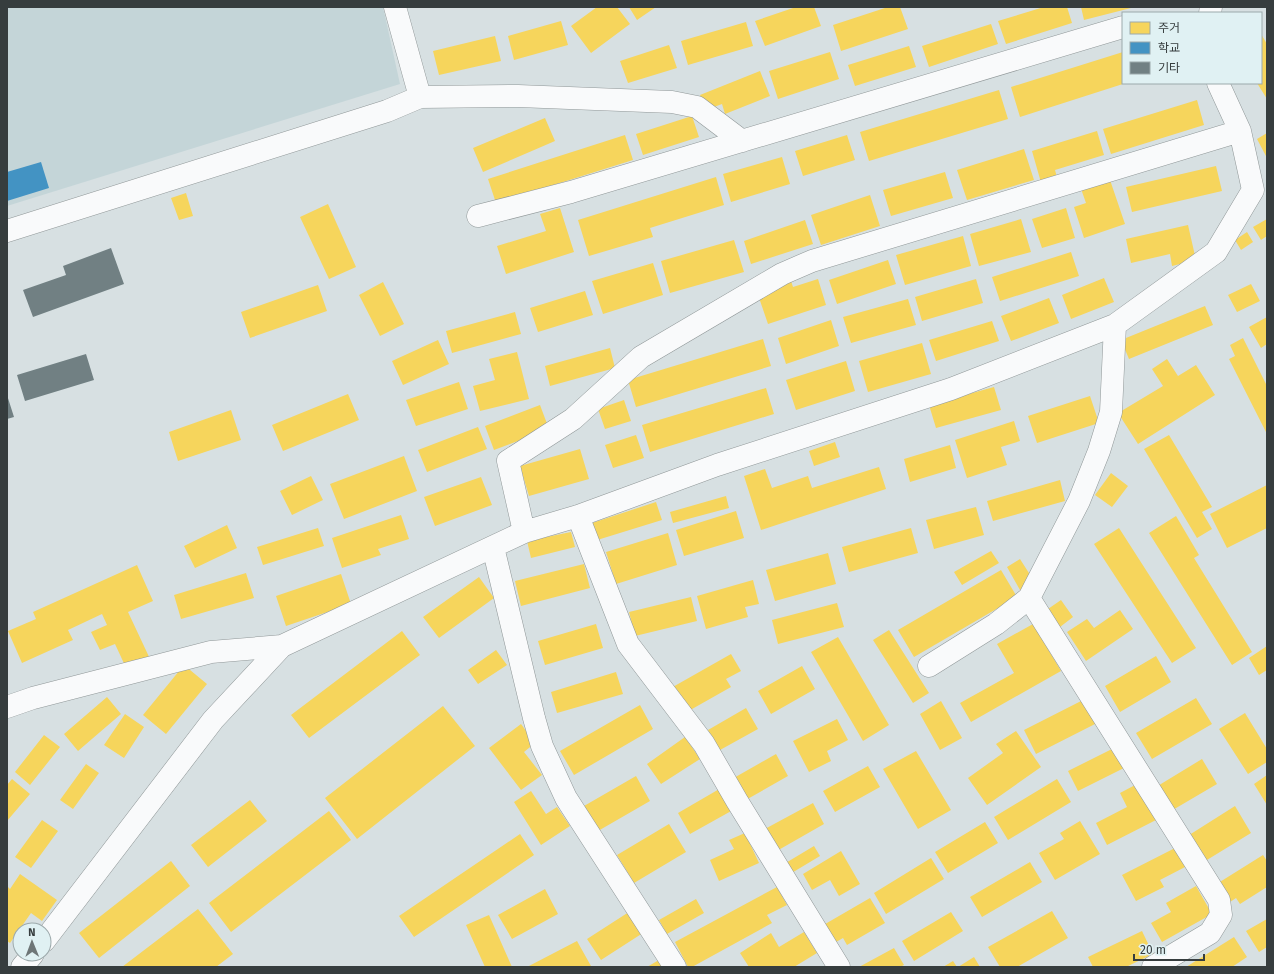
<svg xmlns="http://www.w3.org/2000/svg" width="1274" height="974" font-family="'Fira Sans','Noto Sans KR',sans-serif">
<rect width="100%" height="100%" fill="#d7e0e2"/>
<path fill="#c4d5d8" d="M 7,7 L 383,7 L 400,84 L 7,206 Z"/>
<path fill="#f6d55c" d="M 597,7 L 617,7 L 630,24 L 591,53 L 571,26 Z
M 629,7 L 656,7 L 637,20 Z
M 796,7 L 814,7 L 821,26 L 765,46 L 755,21 Z
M 888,7 L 900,7 L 908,29 L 841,51 L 833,25 Z
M 1044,7 L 1067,7 L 1072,23 L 1006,44 L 998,21 Z
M 1081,7 L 1131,7 L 1131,8 L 1084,20 Z
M 561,21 L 568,45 L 514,60 L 508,36 Z
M 746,22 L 753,46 L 688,65 L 681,41 Z
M 991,24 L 998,44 L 929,67 L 922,46 Z
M 1261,34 L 1267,44 L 1267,99 L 1257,83 L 1261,83 Z
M 495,36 L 501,61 L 439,75 L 433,51 Z
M 669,45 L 677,68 L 628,83 L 620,61 Z
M 909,46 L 916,67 L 855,86 L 848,65 Z
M 830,52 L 839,79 L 778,99 L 769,71 Z
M 1123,52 L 1123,83 L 1126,83 L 1020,117 L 1011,87 Z
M 760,71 L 770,96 L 725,114 L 722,104 L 706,110 L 700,95 Z
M 999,90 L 1008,119 L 869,161 L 860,132 Z
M 1197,100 L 1204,125 L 1111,154 L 1103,129 Z
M 692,116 L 699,137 L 643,155 L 636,134 Z
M 545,118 L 555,141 L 483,172 L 473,148 Z
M 1097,131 L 1104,155 L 1055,170 L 1058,181 L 1042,186 L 1032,151 Z
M 1267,133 L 1267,158 L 1257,139 Z
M 625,135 L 633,160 L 496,203 L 488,179 Z
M 847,135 L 855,160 L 803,176 L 795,151 Z
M 1024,149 L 1034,180 L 967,200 L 957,170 Z
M 782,157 L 790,184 L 731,202 L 723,174 Z
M 1216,166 L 1222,191 L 1132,212 L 1126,187 Z
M 945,172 L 953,198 L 891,216 L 883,190 Z
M 716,177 L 724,205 L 650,228 L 653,237 L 589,256 L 578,220 Z
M 1109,177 L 1125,224 L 1084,238 L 1074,207 L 1086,203 L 1080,186 Z
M 186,193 L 193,216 L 179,220 L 171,198 Z
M 870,195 L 880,226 L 821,245 L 811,215 Z
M 328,204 L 356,267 L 329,279 L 300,217 Z
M 560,208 L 574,252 L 506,274 L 497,246 L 546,231 L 540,214 Z
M 1066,208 L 1075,238 L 1042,248 L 1032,219 Z
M 1021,219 L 1031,252 L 979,266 L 970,234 Z
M 1267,219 L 1267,236 L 1261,240 L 1253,227 Z
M 805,220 L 813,244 L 751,264 L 744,241 Z
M 1188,225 L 1196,260 L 1172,266 L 1170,254 L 1131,263 L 1126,239 Z
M 1247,232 L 1253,242 L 1241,250 L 1235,240 Z
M 963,236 L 971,266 L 905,285 L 896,255 Z
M 734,240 L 744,272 L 670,293 L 661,261 Z
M 1071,252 L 1079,276 L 1000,301 L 992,277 Z
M 888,260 L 896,284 L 837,304 L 829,280 Z
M 653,263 L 663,295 L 603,314 L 592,281 Z
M 1104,278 L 1114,302 L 1071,319 L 1062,295 Z
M 818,279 L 826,305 L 768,324 L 757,292 L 791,281 L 793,287 Z
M 976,279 L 983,303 L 922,321 L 915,297 Z
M 383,282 L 404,324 L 380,336 L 359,295 Z
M 1251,284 L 1260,301 L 1237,312 L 1228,295 Z
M 318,285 L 327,311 L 250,338 L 241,312 Z
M 585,291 L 593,315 L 538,332 L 530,308 Z
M 1049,298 L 1059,323 L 1011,341 L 1001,316 Z
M 908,299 L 916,325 L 851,343 L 843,317 Z
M 1205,306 L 1213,325 L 1129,359 L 1121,340 Z
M 515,312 L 521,334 L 452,353 L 446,331 Z
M 1267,317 L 1267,344 L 1261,348 L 1249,327 Z
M 831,320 L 839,346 L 786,364 L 778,338 Z
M 992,321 L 999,341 L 936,361 L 929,340 Z
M 1243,338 L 1267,386 L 1267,434 L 1229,359 L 1235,356 L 1230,345 Z
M 763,339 L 771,366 L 636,407 L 628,380 Z
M 438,340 L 449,364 L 403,385 L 392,361 Z
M 922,343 L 931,374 L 868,392 L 859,361 Z
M 610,348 L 615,368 L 550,386 L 545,366 Z
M 517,352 L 529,399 L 480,411 L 473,386 L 495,380 L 489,359 Z
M 1167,359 L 1178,376 L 1196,365 L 1215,395 L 1138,444 L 1118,413 L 1163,386 L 1152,369 Z
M 846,361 L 855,391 L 796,410 L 786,380 Z
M 459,382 L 468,409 L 416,426 L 406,400 Z
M 994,387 L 1001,410 L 936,428 L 929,405 Z
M 766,388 L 774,414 L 650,452 L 642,425 Z
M 348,394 L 359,420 L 283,451 L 272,425 Z
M 1090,396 L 1099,423 L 1037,443 L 1028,416 Z
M 624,400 L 631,421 L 605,429 L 598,409 Z
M 540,405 L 549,429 L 494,450 L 485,426 Z
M 231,410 L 241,440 L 178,461 L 169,432 Z
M 1014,421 L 1020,441 L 1001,447 L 1007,465 L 967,478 L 955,440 Z
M 478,427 L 487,449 L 427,472 L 418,450 Z
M 636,435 L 644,458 L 613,468 L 605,445 Z
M 1169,435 L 1212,507 L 1202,512 L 1212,529 L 1197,538 L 1144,449 Z
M 835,442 L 840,457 L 814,466 L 809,451 Z
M 950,445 L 956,468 L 910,482 L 904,459 Z
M 580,449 L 589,479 L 529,496 L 520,466 Z
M 404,456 L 417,491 L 344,519 L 330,484 Z
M 879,467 L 886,489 L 761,530 L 744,476 L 765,469 L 772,488 L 808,476 L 812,488 Z
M 1111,473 L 1128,486 L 1112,507 L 1095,495 Z
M 311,476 L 323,500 L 292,515 L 280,491 Z
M 481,477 L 492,505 L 435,526 L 424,497 Z
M 1060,480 L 1065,501 L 993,521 L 987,501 Z
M 1267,485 L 1267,528 L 1227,548 L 1210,514 Z
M 726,496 L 729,508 L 673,523 L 670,512 Z
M 656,502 L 662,520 L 594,541 L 589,524 Z
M 976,507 L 984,535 L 934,549 L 926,520 Z
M 736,511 L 744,538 L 684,556 L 676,530 Z
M 401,515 L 409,539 L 378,549 L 381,555 L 342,568 L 332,538 Z
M 1176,516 L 1199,555 L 1194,558 L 1252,652 L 1232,665 L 1149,533 Z
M 227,525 L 237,548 L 195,568 L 184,546 Z
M 318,528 L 324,546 L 263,565 L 257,547 Z
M 911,528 L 918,553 L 849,572 L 842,547 Z
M 1119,528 L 1196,648 L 1172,663 L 1094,544 Z
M 571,532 L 575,547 L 531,558 L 527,541 Z
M 668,533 L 677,565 L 616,584 L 606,552 Z
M 991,551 L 999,563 L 962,585 L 954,572 Z
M 828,553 L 836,584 L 775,601 L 766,570 Z
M 1020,559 L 1034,581 L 1020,590 L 1007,567 Z
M 584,564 L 590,588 L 521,606 L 515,581 Z
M 137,565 L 153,601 L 128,612 L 151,661 L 128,672 L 115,644 L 100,650 L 91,632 L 107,625 L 102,614 L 68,630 L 73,640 L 22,663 L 8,631 L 36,619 L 33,612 Z
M 1001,570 L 1017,597 L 914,657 L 898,630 Z
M 246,573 L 254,598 L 181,619 L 174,595 Z
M 341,574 L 351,604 L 286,626 L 276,596 Z
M 479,577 L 494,598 L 439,638 L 423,617 Z
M 753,580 L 759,604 L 745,607 L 748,617 L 706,629 L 697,596 Z
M 691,597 L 697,621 L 635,636 L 629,612 Z
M 1061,600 L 1073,617 L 1060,627 L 1048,609 Z
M 837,603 L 844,627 L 778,644 L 772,620 Z
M 1120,610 L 1133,629 L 1086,661 L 1067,632 L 1087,619 L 1094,628 Z
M 596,624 L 603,648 L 545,665 L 538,641 Z
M 1033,624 L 1061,671 L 971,722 L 960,703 L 1014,673 L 997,644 Z
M 889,630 L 929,693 L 913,703 L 873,640 Z
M 402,631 L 420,655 L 309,738 L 291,715 Z
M 838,637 L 889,725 L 863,741 L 811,652 Z
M 1267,646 L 1267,670 L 1259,675 L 1249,658 Z
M 496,650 L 507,665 L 478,684 L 468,670 Z
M 731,654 L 741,671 L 726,679 L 731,687 L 685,713 L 671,688 Z
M 1156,656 L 1171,682 L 1120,712 L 1105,686 Z
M 184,665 L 207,684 L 166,734 L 143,715 Z
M 802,666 L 815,689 L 771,714 L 758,691 Z
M 616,672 L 623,694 L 557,713 L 551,692 Z
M 107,697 L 121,714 L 78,751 L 64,734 Z
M 1196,698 L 1212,724 L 1152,759 L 1136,733 Z
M 1085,699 L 1097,723 L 1036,754 L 1024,730 Z
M 941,701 L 962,738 L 940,750 L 920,714 Z
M 640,705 L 653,729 L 574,775 L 560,751 Z
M 443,706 L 475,746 L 357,839 L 325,798 Z
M 746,708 L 758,729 L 720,750 L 708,730 Z
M 1245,713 L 1267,749 L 1267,762 L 1248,774 L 1219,729 Z
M 125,714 L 144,727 L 124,758 L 104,745 Z
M 837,719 L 848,740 L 827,751 L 831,761 L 809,772 L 793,741 Z
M 521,724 L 535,743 L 524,752 L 542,775 L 521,790 L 489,748 Z
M 1016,731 L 1041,767 L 987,805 L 968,778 L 1003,753 L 996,744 Z
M 44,735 L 60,747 L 30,785 L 15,772 Z
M 685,737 L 700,759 L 661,784 L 647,764 Z
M 1116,747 L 1126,767 L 1078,791 L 1068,771 Z
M 916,751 L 951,810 L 918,829 L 883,769 Z
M 776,754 L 788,776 L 744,801 L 732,779 Z
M 1202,759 L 1217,784 L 1171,811 L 1156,787 Z
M 86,764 L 99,773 L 73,809 L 60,800 Z
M 868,766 L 880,787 L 835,812 L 823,791 Z
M 1267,775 L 1267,805 L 1254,784 Z
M 636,776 L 650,801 L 598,831 L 584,806 Z
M 12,779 L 30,794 L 7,821 L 7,785 Z
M 1057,779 L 1071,802 L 1008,840 L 994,817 Z
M 1137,784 L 1156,820 L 1107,845 L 1096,823 L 1127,807 L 1120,793 Z
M 721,788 L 733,810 L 690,834 L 678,813 Z
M 531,791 L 546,814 L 557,807 L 570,826 L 541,845 L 514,802 Z
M 250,800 L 267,821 L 208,867 L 191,845 Z
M 813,803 L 824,824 L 775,852 L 763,830 Z
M 1235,806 L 1251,833 L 1202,863 L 1186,837 Z
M 329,811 L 351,840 L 231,932 L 209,903 Z
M 42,820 L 58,831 L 31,868 L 15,857 Z
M 1080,821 L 1100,854 L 1055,880 L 1039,853 L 1064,839 L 1060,833 Z
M 985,822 L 998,843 L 948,873 L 935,852 Z
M 669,824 L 686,852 L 634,883 L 617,855 Z
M 745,833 L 759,863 L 719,881 L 710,860 L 734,849 L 729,840 Z
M 520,834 L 534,855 L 414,937 L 399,916 Z
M 814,846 L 820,856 L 790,874 L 784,864 Z
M 1177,847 L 1187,866 L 1160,880 L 1164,887 L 1136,901 L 1122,875 Z
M 841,851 L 860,884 L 839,896 L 830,880 L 812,890 L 803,874 Z
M 1263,855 L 1267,861 L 1267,887 L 1240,904 L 1236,898 L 1227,904 L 1215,885 Z
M 931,858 L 944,879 L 886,914 L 874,893 Z
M 171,861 L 190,886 L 99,958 L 79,933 Z
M 1030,862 L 1042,882 L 982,917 L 970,897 Z
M 20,874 L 57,900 L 42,921 L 31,913 L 10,943 L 7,941 L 7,886 L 10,889 Z
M 1196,886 L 1212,914 L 1162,942 L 1151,923 L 1171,912 L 1166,903 Z
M 777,887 L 787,905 L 767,915 L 772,923 L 692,967 L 688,967 L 675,942 Z
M 545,889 L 558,914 L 512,939 L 498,915 Z
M 870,898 L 885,923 L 847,945 L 843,938 L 831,945 L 820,927 Z
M 696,899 L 704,913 L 667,934 L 659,920 Z
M 198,909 L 233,954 L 216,967 L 122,967 Z
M 632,910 L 646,931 L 601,960 L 587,939 Z
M 1052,911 L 1068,938 L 1017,967 L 1000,967 L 988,947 Z
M 951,912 L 963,931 L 914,961 L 902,941 Z
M 489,915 L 512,967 L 485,967 L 466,925 Z
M 1267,919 L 1267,947 L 1259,952 L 1246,931 Z
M 1142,931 L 1153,954 L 1126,967 L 1093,967 L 1088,957 Z
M 804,932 L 817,953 L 794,967 L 749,967 L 740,953 L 771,933 L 779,947 Z
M 1234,937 L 1247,957 L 1232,967 L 1186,967 Z
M 577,941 L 591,966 L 588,967 L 527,967 Z
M 894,948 L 904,965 L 900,967 L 859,967 Z
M 664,957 L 670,967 L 647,967 Z
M 974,957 L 980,967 L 958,967 Z
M 953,961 L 957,967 L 943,967 Z"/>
<path fill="#4393c3" d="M 41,162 L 49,188 L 7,201 L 7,172 Z"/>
<path fill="#718083" d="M 111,248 L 124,284 L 33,317 L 23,290 L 66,275 L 63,266 Z
M 86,354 L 94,380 L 25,401 L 17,375 Z
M 7,395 L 14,417 L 7,419 Z"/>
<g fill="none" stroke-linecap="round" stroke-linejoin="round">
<g stroke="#909798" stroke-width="23">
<path id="minor" d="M 395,7 L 420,97
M 1210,13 L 1211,7
M 478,216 L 571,192 L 1123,27
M 7,231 L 387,111 L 420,97 L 518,96 L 672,102 L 697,107 L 742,141
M 578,516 L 628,644 L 704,744 L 737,801 L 839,967
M 524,532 L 508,461 L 573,419 L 641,357 L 782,274 L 812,261 L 1240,131
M 493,547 L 534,718 L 542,746 L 566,798 L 675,967
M 1029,598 L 1219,900 L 1221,915 L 1210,933 L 1153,967
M 929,666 L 996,624 L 1029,598 L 1079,501 L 1099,451 L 1111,412 L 1115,325
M 7,707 L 33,698 L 211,652 L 282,646
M 44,941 L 213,720 L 282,646 L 524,532 L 578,516 L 717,465 L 951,389 L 1115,325 L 1216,252 L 1253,190 L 1240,131 L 1218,83
M 22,967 L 33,954"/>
</g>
<use href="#minor" stroke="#f9fafb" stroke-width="22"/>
</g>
<rect width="1274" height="974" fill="none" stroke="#363d3e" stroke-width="16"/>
<rect x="1122" y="12" width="140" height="72" fill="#e0f1f3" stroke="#9ca9ab"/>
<rect x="1130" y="22" width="20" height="12" fill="#f6d55c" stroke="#9ca9ab"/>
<text x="1158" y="32" font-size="12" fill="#363d3e">주거</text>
<rect x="1130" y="42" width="20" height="12" fill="#4393c3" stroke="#9ca9ab"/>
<text x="1158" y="52" font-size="12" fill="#363d3e">학교</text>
<rect x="1130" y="62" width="20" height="12" fill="#718083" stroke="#9ca9ab"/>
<text x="1158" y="72" font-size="12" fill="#363d3e">기타</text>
<g transform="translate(32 942) rotate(359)"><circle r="19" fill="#e0f1f3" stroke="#9ca9ab"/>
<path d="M0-3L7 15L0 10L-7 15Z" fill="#6e7677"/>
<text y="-6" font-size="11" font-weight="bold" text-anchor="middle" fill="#363d3e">N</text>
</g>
<path d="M1134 954v6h70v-6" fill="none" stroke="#363d3e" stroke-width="2"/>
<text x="1140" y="954" font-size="12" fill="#363d3e" stroke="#e0f1f3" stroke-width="3" paint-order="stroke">20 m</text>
</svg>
